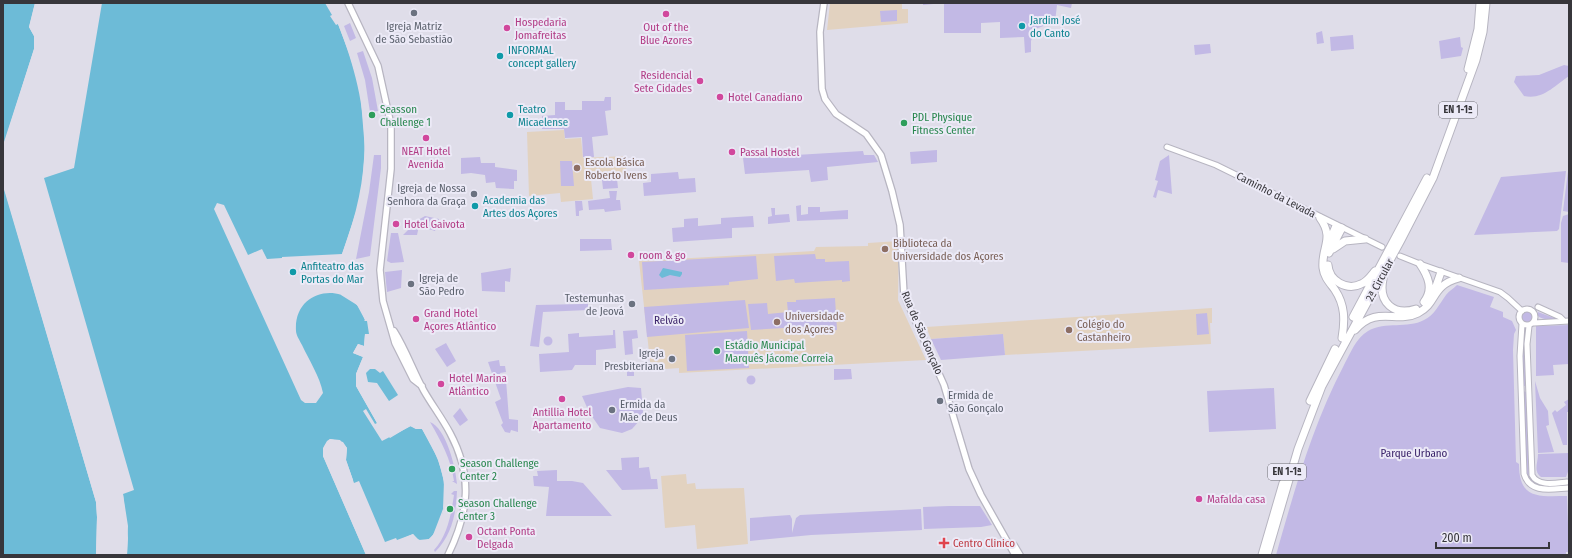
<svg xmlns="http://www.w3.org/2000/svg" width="1572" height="558" font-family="'Fira Sans Condensed',sans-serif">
<rect width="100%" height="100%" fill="#dfdde9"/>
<path fill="#e2d2c0" d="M 830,3 L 902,3 L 902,9 L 908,9 L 908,23 L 827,30 Z
M 564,130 L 565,139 L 581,138 L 583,158 L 625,156 L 627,177 L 591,179 L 593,199 L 561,202 L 560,193 L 529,196 L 527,132 Z
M 899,241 L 898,300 L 926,360 L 679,373 L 679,368 L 651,370 L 639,261 L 814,251 L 816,247 L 868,246 L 868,243 Z
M 1212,308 L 1212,323 L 1210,323 L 1211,344 L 1005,355 L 1003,334 L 931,339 L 926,327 Z
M 686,474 L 687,484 L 695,483 L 696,489 L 744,488 L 748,544 L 697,549 L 695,525 L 665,528 L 661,476 Z"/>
<path fill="#c2b9e5" d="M 923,3 L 1072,3 L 1071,8 L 1057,5 L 1055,22 L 1035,29 L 1031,41 L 1031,52 L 1025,53 L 1024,37 L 1000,38 L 1000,22 L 981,23 L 981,33 L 944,33 L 944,3 L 923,5 Z
M 897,10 L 897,21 L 881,22 L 880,11 Z
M 350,23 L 356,38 L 350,41 L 344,26 Z
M 1322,31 L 1324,43 L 1317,44 L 1316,33 Z
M 1353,35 L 1354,49 L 1331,51 L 1330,37 Z
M 1460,37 L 1461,47 L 1463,48 L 1461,56 L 1441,59 L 1439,41 Z
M 1210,44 L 1211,53 L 1195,55 L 1194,45 Z
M 363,51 L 372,78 L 378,111 L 370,112 L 365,80 L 357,53 Z
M 1564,65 L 1569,66 L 1569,76 C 1554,86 1543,100 1524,96 L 1514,82 L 1516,76 L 1539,75 Z
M 605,97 L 611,97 L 611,110 L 605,111 L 608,135 L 592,137 L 594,157 L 583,157 L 582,137 L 565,138 L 564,129 L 542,129 L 542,116 L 555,115 L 555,102 L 565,102 L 565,110 L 582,110 L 582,101 L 604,101 Z
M 937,150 L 937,162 L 911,164 L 910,152 Z
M 863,151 L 864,155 L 874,155 L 878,162 L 827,167 L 828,180 L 811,182 L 809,170 L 745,174 L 743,158 Z
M 374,155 L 381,155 L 381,168 L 370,256 L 356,259 L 369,192 Z
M 1169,155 L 1172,194 L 1158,190 L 1156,198 L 1153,197 L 1158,181 L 1155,180 L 1160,161 Z
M 480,157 L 481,163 L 495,163 L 495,167 L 517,170 L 517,181 L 514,181 L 514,189 L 496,188 L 495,182 L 486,183 L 485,175 L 471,173 L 461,174 L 461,158 Z
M 560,161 L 572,161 L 574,186 L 561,186 Z
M 1566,171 L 1559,229 L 1557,231 L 1474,235 L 1501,177 Z
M 1568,171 L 1569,171 L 1569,212 L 1563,211 Z
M 678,172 L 679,179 L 695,178 L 696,192 L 644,196 L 643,183 L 651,182 L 651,174 Z
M 617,179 L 618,188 L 603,189 L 602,180 Z
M 609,191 L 617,191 L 616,200 L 620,200 L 621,210 L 605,212 L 604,209 L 589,210 L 588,201 L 610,198 Z
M 575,201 L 582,201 L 583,210 L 579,211 L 579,216 L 576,216 Z
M 801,205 L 801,215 L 808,214 L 808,207 L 820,207 L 820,212 L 848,210 L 848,219 L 797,221 L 796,206 Z
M 771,208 L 775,208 L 775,215 L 789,214 L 790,222 L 768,224 L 768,217 L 772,216 Z
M 1569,214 L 1569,263 L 1561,262 L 1561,223 L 1563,216 Z
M 425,216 L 439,219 L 435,231 L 419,226 L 417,235 L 403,235 L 418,220 Z
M 753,216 L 754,227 L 732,228 L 732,238 L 673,242 L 672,228 L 684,227 L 684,219 L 698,218 L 698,226 L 721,224 L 721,218 Z
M 391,233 L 398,233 L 404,262 L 391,263 L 387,261 Z
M 580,239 L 611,239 L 612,250 L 580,251 Z
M 815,254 L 816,259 L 825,259 L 825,262 L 849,261 L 850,281 L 842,282 L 842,280 L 795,283 L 794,279 L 776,281 L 774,256 Z
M 756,256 L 758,279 L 729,282 L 729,285 L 644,290 L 642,262 Z
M 511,268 L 510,282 L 505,281 L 505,292 L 482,291 L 481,273 Z
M 402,270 L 401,288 L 387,292 L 385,272 Z
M 1457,285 L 1494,297 L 1490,307 L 1503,312 L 1503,317 L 1512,321 L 1516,330 L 1514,334 L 1513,350 L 1516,462 L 1519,464 C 1519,500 1539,496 1567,496 L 1569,552 L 1566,552 L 1566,555 L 1276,555 C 1295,489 1312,426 1344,365 C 1351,352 1356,338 1368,331 C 1386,321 1407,329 1424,320 C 1434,316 1440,303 1446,295 C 1449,291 1453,289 1457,285 Z
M 583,294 L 588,294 L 588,310 L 543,312 L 539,347 L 530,346 L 536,305 L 583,304 Z
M 835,298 L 837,330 L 822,331 L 819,326 L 751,330 L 748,304 L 767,303 L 768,314 L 788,312 L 787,302 L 796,302 L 796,300 Z
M 745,300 L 749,328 L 647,337 L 644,307 Z
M 1539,310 L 1540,310 L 1538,312 L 1554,318 L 1556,317 L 1560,318 C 1552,320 1543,321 1537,315 Z
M1521.5 317a5.5 5.5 0 1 1 11 0a5.5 5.5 0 1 1-11 0Z
M 1207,313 L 1209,334 L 1197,335 L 1196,314 Z
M 1569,325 L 1569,364 L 1553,365 L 1554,375 L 1536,376 L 1536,326 Z
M 613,330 L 615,330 L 616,348 L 596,350 L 596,365 L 575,365 L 572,370 L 540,372 L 539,354 L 569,352 L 568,334 L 579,333 L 579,337 L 613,335 Z
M 637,330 L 638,338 L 632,339 L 633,354 L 625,355 L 623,331 Z
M 747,331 L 749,368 L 687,371 L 685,335 Z
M 1003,334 L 1005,355 L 941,360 L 931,339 Z
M 1522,334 L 1525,334 L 1525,386 L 1523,386 Z
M543.5 341a4.5 4.5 0 1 1 9 0a4.5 4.5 0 1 1-9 0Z
M 446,343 L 456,361 L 447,367 L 435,349 Z
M 499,360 L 500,366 L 505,366 L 506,372 L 500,373 L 502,380 L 506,380 L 509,419 L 518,420 L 518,432 L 511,430 L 510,433 L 505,432 L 501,425 L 503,423 L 495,402 L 501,399 L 488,362 Z
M 618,369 L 634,369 L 634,376 L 627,376 L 627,372 L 618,372 Z
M 834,369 L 851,369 L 852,379 L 834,380 Z
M746.5 380a4.5 4.5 0 1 1 9 0a4.5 4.5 0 1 1-9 0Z
M 1535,381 L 1540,398 L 1548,411 L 1549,425 L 1546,426 L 1554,452 L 1538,453 Z
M 628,387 L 641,388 L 643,412 L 640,420 L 632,429 L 622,433 L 600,428 L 589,412 L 582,396 Z
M 1274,388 L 1276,429 L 1209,432 L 1207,391 Z
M 1523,391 L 1526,392 L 1529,476 L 1539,485 L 1559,484 L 1559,486 L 1534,486 L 1526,476 Z
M 1569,399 L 1569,412 L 1567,412 L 1567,445 L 1563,445 L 1552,413 L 1555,410 L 1557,412 L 1566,405 L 1564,402 Z
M 460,408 L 468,420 L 460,426 L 453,416 Z
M 430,422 C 446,428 456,468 457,484 L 452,481 L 454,481 C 451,459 441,441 430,422 Z
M 1569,453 L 1569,469 L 1566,477 L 1541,477 C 1533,471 1538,463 1538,454 Z
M 639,457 L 639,468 L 649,467 L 651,479 L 657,479 L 658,489 L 622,490 L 606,470 L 622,470 L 621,458 Z
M 557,470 L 557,481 L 572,481 L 583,483 L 612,516 L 546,516 L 549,487 L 534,486 L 533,476 L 538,476 L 537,471 Z
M 454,491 L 457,491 C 456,514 452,535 435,552 L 434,550 C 448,535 451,514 454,495 L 451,494 Z
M 949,506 L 980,506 L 992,525 L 981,527 L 924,529 L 923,507 Z
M 921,509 L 922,530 L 811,535 L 750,541 L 750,518 L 790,515 L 792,519 L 792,533 L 796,518 L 800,515 Z"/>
<path fill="#6dbbd7" d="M 3,3 L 35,3 L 29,27 L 34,36 L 34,49 L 3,145 Z
M 102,3 L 325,3 L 332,15 L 330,16 L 336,25 L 338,24 C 371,108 374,169 342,254 L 282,257 L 282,258 L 267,259 L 262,249 L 248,255 L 224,205 L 217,203 L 214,209 L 301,400 L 305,403 L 316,403 L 323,393 C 320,377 309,360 302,345 C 300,341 296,335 296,331 C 293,285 354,280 365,320 L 364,321 L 367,321 L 369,334 L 365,334 L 364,346 L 358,344 L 353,353 L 363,357 L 356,374 L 356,386 L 377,423 L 375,424 L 366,409 L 363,411 L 382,441 L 411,426 L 416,429 L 422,429 C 439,456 451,486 441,518 C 438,526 435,534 429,539 L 419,540 L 413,534 L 397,540 L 396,538 L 385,542 L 359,481 L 354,483 L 346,460 L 347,448 L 343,442 L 330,439 L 325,445 L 323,456 L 366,555 L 127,555 L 128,538 L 123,494 L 134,490 L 44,178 L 74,168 Z
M 3,186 L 96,502 L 97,517 L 96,555 L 3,555 Z
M 663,268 L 682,272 L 682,274 L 680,277 L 670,275 L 662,278 L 659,275 Z
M 370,369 L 375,369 L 380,373 L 383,371 L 398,395 L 389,401 L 377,383 L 368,382 L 366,373 Z"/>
<path fill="#dfdde9" d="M 35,3 L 37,3 L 31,27 L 36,36 L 36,49 L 28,79 L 3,147 L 34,49 L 34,36 L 29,27 Z
M 340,23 L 351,52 L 362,88 L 367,150 L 364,186 L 360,206 L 344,254 L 342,254 L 358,206 L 362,186 L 365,150 L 360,89 L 349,53 L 338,24 Z
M 3,184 L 5,185 L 98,501 L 99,517 L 98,555 L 96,555 L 97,517 L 96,502 Z
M 341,293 L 358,303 L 367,319 L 365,320 L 357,305 L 341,295 Z
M 365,334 L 370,334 L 367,336 L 366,347 L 359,346 L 356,352 L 365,357 L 358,375 L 358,386 L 378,422 L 377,423 L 356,386 L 356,374 L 363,357 L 353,353 L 358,344 L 364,346 Z
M 411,424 L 417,428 L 423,427 L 438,453 L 445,476 L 446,497 L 441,522 L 434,536 L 425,543 L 418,542 L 411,536 L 404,539 L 404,538 L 413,534 L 417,539 L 423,541 L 429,539 L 433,535 L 443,509 L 444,481 L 438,459 L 422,429 L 416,429 L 410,426 L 390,438 L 389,437 Z
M 330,439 L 340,440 L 347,448 L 346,460 L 353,480 L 351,480 L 344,461 L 346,452 L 342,443 L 333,441 L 328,442 L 325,449 L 325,455 L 368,555 L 366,555 L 323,456 L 323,448 L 327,441 Z
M 121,494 L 123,494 L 128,526 L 127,555 L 125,555 L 126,526 Z"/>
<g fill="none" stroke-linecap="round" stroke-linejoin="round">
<g stroke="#b7b5c1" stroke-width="7">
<path id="tertiary" d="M 1167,147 L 1216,165 L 1382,247
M 1400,256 L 1420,264 L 1500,292 L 1508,298 L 1522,311
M 1538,307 L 1560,317 L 1563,320
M1519 317a8 8 0 1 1 16 0a8 8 0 1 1-16 0Z
M 1534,323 L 1569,321
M 1522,324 L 1520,356 L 1524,474 C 1530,494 1551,489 1568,488
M 1529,326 L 1527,344 L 1532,475 C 1538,487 1556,483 1567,482"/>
</g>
<g stroke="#b7b5c1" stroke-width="8">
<path id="secondary" d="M 348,3 L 378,66 L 391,125 L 391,169 L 380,270 L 383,301 L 395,343 L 413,379 L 422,386
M 824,3 L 820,32 L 822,89 L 825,99 L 836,114 L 866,134 L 881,155 L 892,191 L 900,225 L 904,295 L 944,385 L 969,469 L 981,495 L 1015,555
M 394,331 C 406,350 413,371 424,391 C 432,405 442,418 450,433 C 473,476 469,512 448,555
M 1014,545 L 1020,555"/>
</g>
<g stroke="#b7b5c1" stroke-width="9">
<path id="trunk" d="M 1468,69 L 1478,29 L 1480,3
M 1320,218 C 1335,239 1321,247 1323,268 C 1324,277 1330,283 1335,290 C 1345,305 1345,320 1342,338
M 1329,242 L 1336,226
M 1333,249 L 1345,241 L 1365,239
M 1329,253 L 1342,228
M 1420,264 C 1428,276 1434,289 1424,302
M 1328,265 C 1329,281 1347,291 1361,284 C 1367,282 1371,276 1375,271
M 1383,279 C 1378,303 1394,316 1416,309
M 1434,292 L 1441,272
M 1353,317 L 1427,178
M 1355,330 C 1377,305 1396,324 1418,313 C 1438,303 1430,286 1459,278
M 1310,401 L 1335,349
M 1262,555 L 1283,483
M 1267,555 L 1298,449 L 1322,386 L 1401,240 L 1433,178 L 1476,60 L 1483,32 L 1486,3"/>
</g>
<use href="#tertiary" stroke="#fff" stroke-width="5"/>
<use href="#secondary" stroke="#fff" stroke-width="5.5"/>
<use href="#trunk" stroke="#fff" stroke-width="7"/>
</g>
<g fill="#6b7280" stroke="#eceaf7" stroke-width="1.5">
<circle cx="414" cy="13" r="4"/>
<circle cx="474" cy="194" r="4"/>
<circle cx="411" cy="284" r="4"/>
<circle cx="632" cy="304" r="4"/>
<circle cx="672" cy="359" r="4"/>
<circle cx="940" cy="401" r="4"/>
<circle cx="612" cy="410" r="4"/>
</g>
<g fill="#d1479c" stroke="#eceaf7" stroke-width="1.5">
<circle cx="666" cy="14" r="4"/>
<circle cx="507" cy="28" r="4"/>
<circle cx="700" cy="81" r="4"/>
<circle cx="720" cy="97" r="4"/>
<circle cx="426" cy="138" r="4"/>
<circle cx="732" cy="152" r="4"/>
<circle cx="396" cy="224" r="4"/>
<circle cx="631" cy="255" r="4"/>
<circle cx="416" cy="319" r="4"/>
<circle cx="441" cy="384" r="4"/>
<circle cx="562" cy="399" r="4"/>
<circle cx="1199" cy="499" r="4"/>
<circle cx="469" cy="537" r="4"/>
</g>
<g fill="#0f9aa8" stroke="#eceaf7" stroke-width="1.5">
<circle cx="1022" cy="26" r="4"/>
<circle cx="500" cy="56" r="4"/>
<circle cx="510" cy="115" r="4"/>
<circle cx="475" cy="206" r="4"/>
<circle cx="293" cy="272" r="4"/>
</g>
<g fill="#2e9e5b" stroke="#eceaf7" stroke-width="1.5">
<circle cx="372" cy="115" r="4"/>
<circle cx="904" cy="123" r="4"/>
<circle cx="717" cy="351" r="4"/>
<circle cx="452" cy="469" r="4"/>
<circle cx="450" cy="509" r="4"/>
</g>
<g fill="#8d6e63" stroke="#eceaf7" stroke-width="1.5">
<circle cx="577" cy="168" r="4"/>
<circle cx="885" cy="249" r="4"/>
<circle cx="777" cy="322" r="4"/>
<circle cx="1069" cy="330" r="4"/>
</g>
<path fill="#e0444e" stroke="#eceaf7" stroke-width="1.5" d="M942 537h4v4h4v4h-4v4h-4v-4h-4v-4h4z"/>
<g text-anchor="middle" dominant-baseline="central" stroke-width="4" stroke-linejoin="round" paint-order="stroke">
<g fill="#eceaf7" stroke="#6d6c73" stroke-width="1">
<rect x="1439" y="102" width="38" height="16" rx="3"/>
<rect x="1268" y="464" width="38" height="16" rx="3"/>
</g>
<g font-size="10" font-weight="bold" fill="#37363b">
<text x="1458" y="110">EN 1-1ª</text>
<text x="1287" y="472">EN 1-1ª</text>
</g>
<g font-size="11" fill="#0d838f" stroke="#eceaf7" text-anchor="start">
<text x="1030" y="20">Jardim José<tspan x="1030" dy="13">do Canto</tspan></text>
<text x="508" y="50">INFORMAL<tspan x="508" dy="13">concept gallery</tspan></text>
<text x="518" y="109">Teatro<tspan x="518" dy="13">Micaelense</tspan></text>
<text x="483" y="200">Academia das<tspan x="483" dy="13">Artes dos Açores</tspan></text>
<text x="301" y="266">Anfiteatro das<tspan x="301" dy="13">Portas do Mar</tspan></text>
</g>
<g font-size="11" fill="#b23c85" stroke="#eceaf7" text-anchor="start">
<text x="515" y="22">Hospedaria<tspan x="515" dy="13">Jomafreitas</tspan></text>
<text x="666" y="27" text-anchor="middle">Out of the<tspan x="666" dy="13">Blue Azores</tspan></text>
<text x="692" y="75" text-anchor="end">Residencial<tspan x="692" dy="13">Sete Cidades</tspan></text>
<text x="728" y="97">Hotel Canadiano</text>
<text x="426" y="151" text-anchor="middle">NEAT Hotel<tspan x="426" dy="13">Avenida</tspan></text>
<text x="740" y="152">Passal Hostel</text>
<text x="404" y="224">Hotel Gaivota</text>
<text x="639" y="255">room &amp; go</text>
<text x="424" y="313">Grand Hotel<tspan x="424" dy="13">Açores Atlântico</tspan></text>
<text x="449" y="378">Hotel Marina<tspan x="449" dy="13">Atlântico</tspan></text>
<text x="562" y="412" text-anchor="middle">Antillia Hotel<tspan x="562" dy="13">Apartamento</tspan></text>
<text x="1207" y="499">Mafalda casa</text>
<text x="477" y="531">Octant Ponta<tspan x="477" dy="13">Delgada</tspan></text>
</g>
<g font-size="11" fill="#5b616d" stroke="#eceaf7" text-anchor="end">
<text x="414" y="26" text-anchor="middle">Igreja Matriz<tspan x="414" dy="13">de São Sebastião</tspan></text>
<text x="466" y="188">Igreja de Nossa<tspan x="466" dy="13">Senhora da Graça</tspan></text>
<text x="419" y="278" text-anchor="start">Igreja de<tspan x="419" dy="13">São Pedro</tspan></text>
<text x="624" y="298">Testemunhas<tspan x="624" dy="13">de Jeová</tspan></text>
<text x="664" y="353">Igreja<tspan x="664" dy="13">Presbiteriana</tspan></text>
<text x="948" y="395" text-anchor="start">Ermida de<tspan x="948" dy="13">São Gonçalo</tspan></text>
<text x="620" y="404" text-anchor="start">Ermida da<tspan x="620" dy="13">Mãe de Deus</tspan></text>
</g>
<g font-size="11" fill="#27864d" stroke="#eceaf7" text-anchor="start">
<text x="380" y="109">Seasson<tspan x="380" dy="13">Challenge 1</tspan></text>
<text x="912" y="117">PDL Physique<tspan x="912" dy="13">Fitness Center</tspan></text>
<text x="725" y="345">Estádio Municipal<tspan x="725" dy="13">Marquês Jácome Correia</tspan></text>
<text x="460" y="463">Season Challenge<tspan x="460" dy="13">Center 2</tspan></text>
<text x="458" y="503">Season Challenge<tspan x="458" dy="13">Center 3</tspan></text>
</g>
<g font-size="11" fill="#785e54" stroke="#eceaf7" text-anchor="start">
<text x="585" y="162">Escola Básica<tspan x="585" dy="13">Roberto Ivens</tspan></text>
<text x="893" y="243">Biblioteca da<tspan x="893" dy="13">Universidade dos Açores</tspan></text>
<text x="785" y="316">Universidade<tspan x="785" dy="13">dos Açores</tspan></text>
<text x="1077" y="324">Colégio do<tspan x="1077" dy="13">Castanheiro</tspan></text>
</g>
<g font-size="11" fill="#37363b" stroke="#eceaf7">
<text transform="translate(1276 195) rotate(27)">Caminho da Levada</text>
<text transform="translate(1380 280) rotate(-62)">2ª Circular</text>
<text transform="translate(922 333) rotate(67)">Rua de São Gonçalo</text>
</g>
<g font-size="11" fill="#3b246a" stroke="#eceaf7">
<text x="669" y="320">Relvão</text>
<text x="1414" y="453">Parque Urbano</text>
</g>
<g font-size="11" fill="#be3a42" stroke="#eceaf7" text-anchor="start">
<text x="953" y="543">Centro Clinico</text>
</g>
</g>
<rect width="1572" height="558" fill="none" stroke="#37363b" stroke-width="8"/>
<path d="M1436 542v6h113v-6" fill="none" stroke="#37363b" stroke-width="2"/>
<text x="1442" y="542" font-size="12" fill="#37363b" stroke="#eceaf7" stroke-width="3" paint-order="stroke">200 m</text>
</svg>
